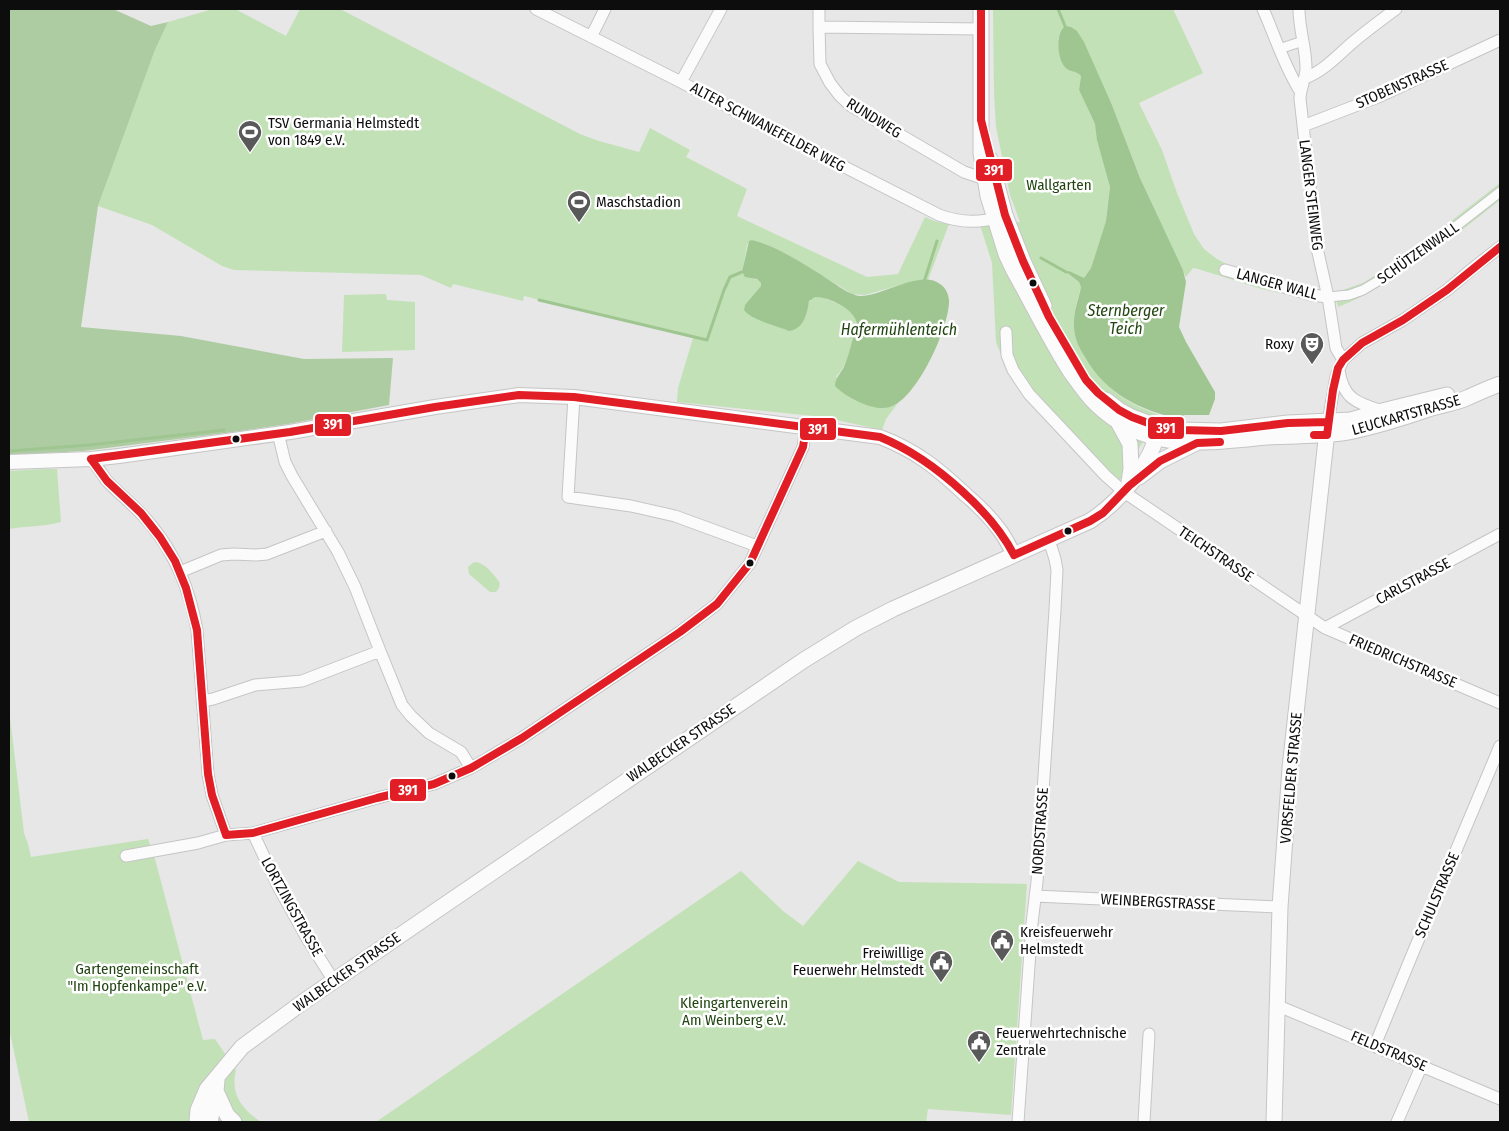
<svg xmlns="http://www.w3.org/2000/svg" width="1509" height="1131" font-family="'Fira Sans Condensed',sans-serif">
<rect width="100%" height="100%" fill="#e6e7e6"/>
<path fill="#c3e1b7" d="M 213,9 L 235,9 L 286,36 L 300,9 L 340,9 L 580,134 L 599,141 L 639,152 L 650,128 L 690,150 L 686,157 L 747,189 L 737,216 L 867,277 L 898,274 L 925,217 L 934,221 L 949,224 L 928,280 L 914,281 L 865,295 L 852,294 L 805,265 L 773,248 L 752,240 L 747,245 L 742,274 C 749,278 756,277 761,283 L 761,286 L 744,308 L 805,318 C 807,312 807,300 814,297 C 820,295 845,306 850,311 C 854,315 856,319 857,324 C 852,342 849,363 836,377 L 891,407 L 898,403 L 886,419 L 882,430 L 823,417 L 677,402 L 678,388 L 693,338 L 524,296 L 523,301 L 453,284 L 451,288 L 421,275 L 234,270 L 222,266 L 152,225 L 98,206 L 155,50 L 168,22 Z
M 993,9 L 1173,9 L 1203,73 L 1139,103 L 1162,150 L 1177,193 L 1194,234 L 1204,249 L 1217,259 L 1234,268 L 1316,292 L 1320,289 L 1319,302 L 1262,289 L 1198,269 L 1193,268 L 1186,277 L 1140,178 L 1112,105 L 1098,76 L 1089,54 L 1077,31 L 1066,68 L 1078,73 L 1081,76 L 1079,90 L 1095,124 L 1110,187 L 1106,221 L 1091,268 L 1084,278 L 1068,274 L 1079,282 L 1081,287 C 1078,298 1074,309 1074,321 C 1073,334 1079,345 1086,356 C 1105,389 1124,402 1159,415 L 1114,490 L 1025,397 L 1010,377 L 996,342 L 992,263 L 980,225 L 1020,222 L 1010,195 L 996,127 L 994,93 Z
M 1500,183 L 1500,200 C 1473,222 1446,242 1417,262 C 1392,279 1367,296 1338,307 L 1334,293 L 1363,283 L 1405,257 Z
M 386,294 L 387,300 L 415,302 L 415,350 L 342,352 L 344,295 Z
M 43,469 L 57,469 L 61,522 C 44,527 26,526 9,529 L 9,471 Z
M 474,562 C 485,562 494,575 500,583 L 499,588 L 496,592 L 490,592 L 469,574 L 468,567 Z
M 9,709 L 24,833 L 28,844 L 31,857 L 148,839 L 155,859 L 203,1040 L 215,1039 L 236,1070 C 230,1095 242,1109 261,1122 L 29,1122 L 9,1028 Z
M 858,861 L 899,882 L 1027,884 L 1011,1115 L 928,1109 L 926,1122 L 376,1122 L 741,871 L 783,911 L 803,926 Z"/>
<path fill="#adcca2" d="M 9,9 L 113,9 L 151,26 L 168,22 L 155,50 L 98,206 L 81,327 L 181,336 L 304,359 L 393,358 L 389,405 L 288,424 L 234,432 L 83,451 L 9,455 Z"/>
<path fill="#9fc691" d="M 1065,26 L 1071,27 L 1077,31 L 1084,42 L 1112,105 L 1140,178 L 1183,270 L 1186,282 L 1179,327 L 1186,342 L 1215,392 L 1215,399 L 1209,415 L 1184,415 L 1179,419 C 1140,410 1106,394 1085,357 C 1078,347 1073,334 1074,321 C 1074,309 1079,298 1081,287 L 1079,282 L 1066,272 L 1069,271 L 1084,278 L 1091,268 L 1106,221 L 1110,187 L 1097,140 L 1095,124 L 1079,90 L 1081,76 C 1077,71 1072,72 1067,69 C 1057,62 1055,34 1065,26 Z
M 752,240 C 775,246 799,261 820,274 C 830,280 848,295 860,296 C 881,297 921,269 940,284 C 946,288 948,293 949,300 C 950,326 917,399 890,407 C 879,410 868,406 857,401 C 849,397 842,393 835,386 C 835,377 842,373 845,364 C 850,352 853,337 857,324 C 855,309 829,297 815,297 L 809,301 C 807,314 804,329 789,331 C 777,326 751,320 744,310 L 745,305 L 761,286 L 761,283 L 757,279 L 745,277 L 742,272 L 749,241 Z"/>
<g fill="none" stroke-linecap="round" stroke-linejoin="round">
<path stroke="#9fc691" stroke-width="3" d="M 1058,9 L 1065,26
M 1041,258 L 1066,272
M 924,282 L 937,241
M 539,300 L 707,340 L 724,290 L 730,277 L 742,272
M 9,451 L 89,445 L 224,430"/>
<g stroke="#c5c5c5" stroke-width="11">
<path id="pedestrian" d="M 1279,49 L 1303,41
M 1328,297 L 1349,295 L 1363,290 L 1378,281 L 1446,234 L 1500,192"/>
</g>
<g stroke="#c5c5c5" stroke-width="13">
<path id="minor" d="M 536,9 L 681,82 L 774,131 L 939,215 C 960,223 980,223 1001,217
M 1263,9 C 1275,36 1284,66 1300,91
M 1299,9 C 1299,29 1306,48 1306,68 C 1306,79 1300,88 1300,99 L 1317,248 L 1328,297 L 1336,348 L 1343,360
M 819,27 L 819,9
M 981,29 L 819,27 L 820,64 L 830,83 L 840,96 L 851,106 L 964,172 L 985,179
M 591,37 L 605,9
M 1305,78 C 1324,71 1338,55 1352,43 C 1366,31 1381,20 1396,9
M 681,82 L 721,9
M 1303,126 L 1378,97 L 1500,40
M 1225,270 L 1312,295 L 1328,297
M 1006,332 L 1007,355 L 1013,370 L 1029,394 L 1106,476 L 1124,492 L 1325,628 L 1500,703
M 1339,370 C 1343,399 1357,403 1382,411
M 574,397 L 568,497 L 631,506 L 675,516 L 757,546
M 1328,422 L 1336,376 L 1343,360 L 1362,343 L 1403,320 L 1447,290 L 1472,269 L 1500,247
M 278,433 L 285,462 L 292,476 L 338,552 L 355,587 L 380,651 L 402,705 L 411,716 L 429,733 L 461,752 L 471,768
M 91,459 C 97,466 102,474 107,481 C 121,496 138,508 151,525 C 176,555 190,591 197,630 L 208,774 L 212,795 L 226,835
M 180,572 L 221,555 L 234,554 L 256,555 L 267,554 L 326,531
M 1325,628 L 1500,534
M 202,701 L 213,699 L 255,685 L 302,681 L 380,651
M 253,833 L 278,886 L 308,940 L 334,981
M 126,856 L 198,843 L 226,835 L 253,833 L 377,798 L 434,784 L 471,768 L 522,738 L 680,632 L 717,604 L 750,563 L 803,447 L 806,427
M 1035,896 L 1280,907
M 1276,1005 L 1500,1099
M 1375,1045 L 1412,955 L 1500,746
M 1018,1122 L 1032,923 L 1037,882 L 1055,610 L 1057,570 L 1055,559 L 1049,540
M 1144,1122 L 1149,1034
M 1397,1122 L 1422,1065"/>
</g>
<g stroke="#c5c5c5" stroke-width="16">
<path id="tertiary" d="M 9,462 L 91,459 L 119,456 L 290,432 L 435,407 L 519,395 L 574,397 L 880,437 C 917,451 938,469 966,495 C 979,506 991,518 1001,532 C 1006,539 1010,547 1014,555"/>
</g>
<g stroke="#c5c5c5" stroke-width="17">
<path id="secondary" d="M 981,9 L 981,153 L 988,196 L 1006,254 L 1013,269 C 1032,303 1049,338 1070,371 C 1078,382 1086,394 1096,404 C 1147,453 1202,443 1266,437 C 1294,435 1322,437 1349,432 C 1377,426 1403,418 1429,409 C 1442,405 1457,403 1469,397 C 1480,392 1489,388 1500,384
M 990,159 L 1005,215 L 1023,261 L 1044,306
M 1106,400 L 1119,410 L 1132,417 L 1159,427 L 1180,430 L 1221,431 L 1288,423 L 1351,420 L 1382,411 L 1447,395
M 1118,422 L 1130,444 L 1131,469 L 1129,482
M 1139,477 L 1160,461 L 1196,443
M 216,1091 L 227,1115 L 234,1122
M 197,1122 L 198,1110 L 207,1089 L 242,1047 L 303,1002 L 440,908 L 804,660 L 856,628 L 893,609 L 1090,521 C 1121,501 1152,463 1159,427
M 210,1122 L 216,1091 L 217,1080
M 1274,1122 L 1280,907 L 1290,768 L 1328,422"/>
</g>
<use href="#pedestrian" stroke="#fbfbfb" stroke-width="9"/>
<use href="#minor" stroke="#fbfbfb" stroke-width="11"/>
<use href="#tertiary" stroke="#fbfbfb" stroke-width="14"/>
<use href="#secondary" stroke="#fbfbfb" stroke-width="15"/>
<g stroke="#fff" stroke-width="11">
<path id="bus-1" d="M 981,9 L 981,120 L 1005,215 L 1023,261 L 1049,317 L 1086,380 L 1098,393 L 1119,410 L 1132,417 L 1159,427 L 1180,430 L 1221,431 L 1288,423 L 1328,422
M 1314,435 L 1327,435 L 1333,390 L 1338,368 L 1343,360 L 1362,343 L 1403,320 L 1447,290 L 1500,247
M 91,459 L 290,432 L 435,407 L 519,395 L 574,397 L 880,437 C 912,450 938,469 963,492 C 984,511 1001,530 1014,555
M 91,459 L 107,481 L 141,513 L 160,537 L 175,561 L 186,588 L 197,630 L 208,774 L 212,795 L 226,835
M 1014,555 L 1090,521 L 1103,513 L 1129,486 L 1160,461 L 1197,443 L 1220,442
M 226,835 L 253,833 L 377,798 L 434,784 L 471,768 L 522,738 L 680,632 L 717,604 L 750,563 L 803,447 L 806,427"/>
</g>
<use href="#bus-1" stroke="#e11e26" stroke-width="8"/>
</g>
<defs>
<g id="stadium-pin" transform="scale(1.25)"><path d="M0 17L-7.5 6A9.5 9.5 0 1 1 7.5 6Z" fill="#585958" stroke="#fff"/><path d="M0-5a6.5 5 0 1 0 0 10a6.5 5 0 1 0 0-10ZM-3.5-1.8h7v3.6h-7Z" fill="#fff"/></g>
<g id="theatre-pin" transform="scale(1.25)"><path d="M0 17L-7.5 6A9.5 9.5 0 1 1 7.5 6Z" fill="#585958" stroke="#fff"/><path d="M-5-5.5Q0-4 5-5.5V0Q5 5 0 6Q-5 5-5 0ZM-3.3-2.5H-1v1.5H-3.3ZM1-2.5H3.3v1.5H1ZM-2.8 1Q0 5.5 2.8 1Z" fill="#fff"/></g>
<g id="civic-pin" transform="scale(1.25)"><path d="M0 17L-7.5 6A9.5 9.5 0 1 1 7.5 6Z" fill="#585958" stroke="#fff"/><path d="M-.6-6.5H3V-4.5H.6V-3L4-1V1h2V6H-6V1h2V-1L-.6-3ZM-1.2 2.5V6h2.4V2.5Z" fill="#fff"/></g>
</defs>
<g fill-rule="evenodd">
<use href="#stadium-pin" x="250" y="132"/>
<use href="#stadium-pin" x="579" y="202"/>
<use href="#theatre-pin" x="1312" y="344"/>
<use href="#civic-pin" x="1002" y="941"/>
<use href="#civic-pin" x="941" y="962"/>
<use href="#civic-pin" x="979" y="1042"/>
</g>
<g fill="#0c0d0c" stroke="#fff" stroke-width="2">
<circle cx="1033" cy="283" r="4.5"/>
<circle cx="236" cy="439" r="4.5"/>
<circle cx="1068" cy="531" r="4.5"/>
<circle cx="750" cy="563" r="4.5"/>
<circle cx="452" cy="776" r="4.5"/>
</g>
<g text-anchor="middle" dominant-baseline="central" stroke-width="5" stroke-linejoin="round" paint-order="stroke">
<g font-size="15" fill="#0c0d0c" stroke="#fff">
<text transform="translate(1402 84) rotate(-24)">STOBENSTRASSE</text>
<text transform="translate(874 118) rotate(32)">RUNDWEG</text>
<text transform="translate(768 127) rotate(28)">ALTER SCHWANEFELDER WEG</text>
<text transform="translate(1311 195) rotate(83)">LANGER STEINWEG</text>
<text transform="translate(1418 253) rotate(-35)">SCHÜTZENWALL</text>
<text transform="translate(1277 284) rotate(15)">LANGER WALL</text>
<text transform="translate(1406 415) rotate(-16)">LEUCKARTSTRASSE</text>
<text transform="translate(1216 554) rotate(34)">TEICHSTRASSE</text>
<text transform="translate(1413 581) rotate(-28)">CARLSTRASSE</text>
<text transform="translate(1403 661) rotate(23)">FRIEDRICHSTRASSE</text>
<text transform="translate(681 743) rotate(-34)">WALBECKER STRASSE</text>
<text transform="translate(1291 778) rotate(-85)">VORSFELDER STRASSE</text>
<text transform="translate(1040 831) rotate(-86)">NORDSTRASSE</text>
<text transform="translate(1437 895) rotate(-67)">SCHULSTRASSE</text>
<text transform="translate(1158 902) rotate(3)">WEINBERGSTRASSE</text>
<text transform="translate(292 907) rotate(61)">LORTZINGSTRASSE</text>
<text transform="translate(347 972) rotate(-35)">WALBECKER STRASSE</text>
<text transform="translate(1389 1051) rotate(23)">FELDSTRASSE</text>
</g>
<g font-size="15" fill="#0c0d0c" stroke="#fff" text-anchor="start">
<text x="268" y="123">TSV Germania Helmstedt<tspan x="268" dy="17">von 1849 e.V.</tspan></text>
<text x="596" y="202">Maschstadion</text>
<text x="1294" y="344" text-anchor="end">Roxy</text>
<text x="1020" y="932">Kreisfeuerwehr<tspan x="1020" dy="17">Helmstedt</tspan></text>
<text x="924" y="953" text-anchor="end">Freiwillige<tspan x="924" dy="17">Feuerwehr Helmstedt</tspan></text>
<text x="996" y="1033">Feuerwehrtechnische<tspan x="996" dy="17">Zentrale</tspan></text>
</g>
<g font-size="15" fill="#214511" stroke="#fff">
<text x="1059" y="185">Wallgarten</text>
<text x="137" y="969">Gartengemeinschaft<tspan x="137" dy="17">"Im Hopfenkampe" e.V.</tspan></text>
<text x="734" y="1003">Kleingartenverein<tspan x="734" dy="17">Am Weinberg e.V.</tspan></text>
</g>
<g font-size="16" font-style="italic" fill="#224612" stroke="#fff">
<text x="1126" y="310">Sternberger<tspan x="1126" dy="18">Teich</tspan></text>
<text x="899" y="329">Hafermühlenteich</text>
</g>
</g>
<g stroke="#fff" stroke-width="2">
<rect x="975" y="158" width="38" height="24" rx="5" fill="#e11e26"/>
<rect x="314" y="413" width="38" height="24" rx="5" fill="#e11e26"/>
<rect x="1147" y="416" width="38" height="24" rx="5" fill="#e11e26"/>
<rect x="799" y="417" width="38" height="24" rx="5" fill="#e11e26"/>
<rect x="389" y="778" width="38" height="24" rx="5" fill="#e11e26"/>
</g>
<g font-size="14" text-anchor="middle" font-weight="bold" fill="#fff">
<text x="994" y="175">391</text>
<text x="333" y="429">391</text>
<text x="1166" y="433">391</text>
<text x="818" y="434">391</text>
<text x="408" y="795">391</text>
</g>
<rect width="1509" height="1131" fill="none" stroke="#0c0d0c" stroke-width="20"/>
</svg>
